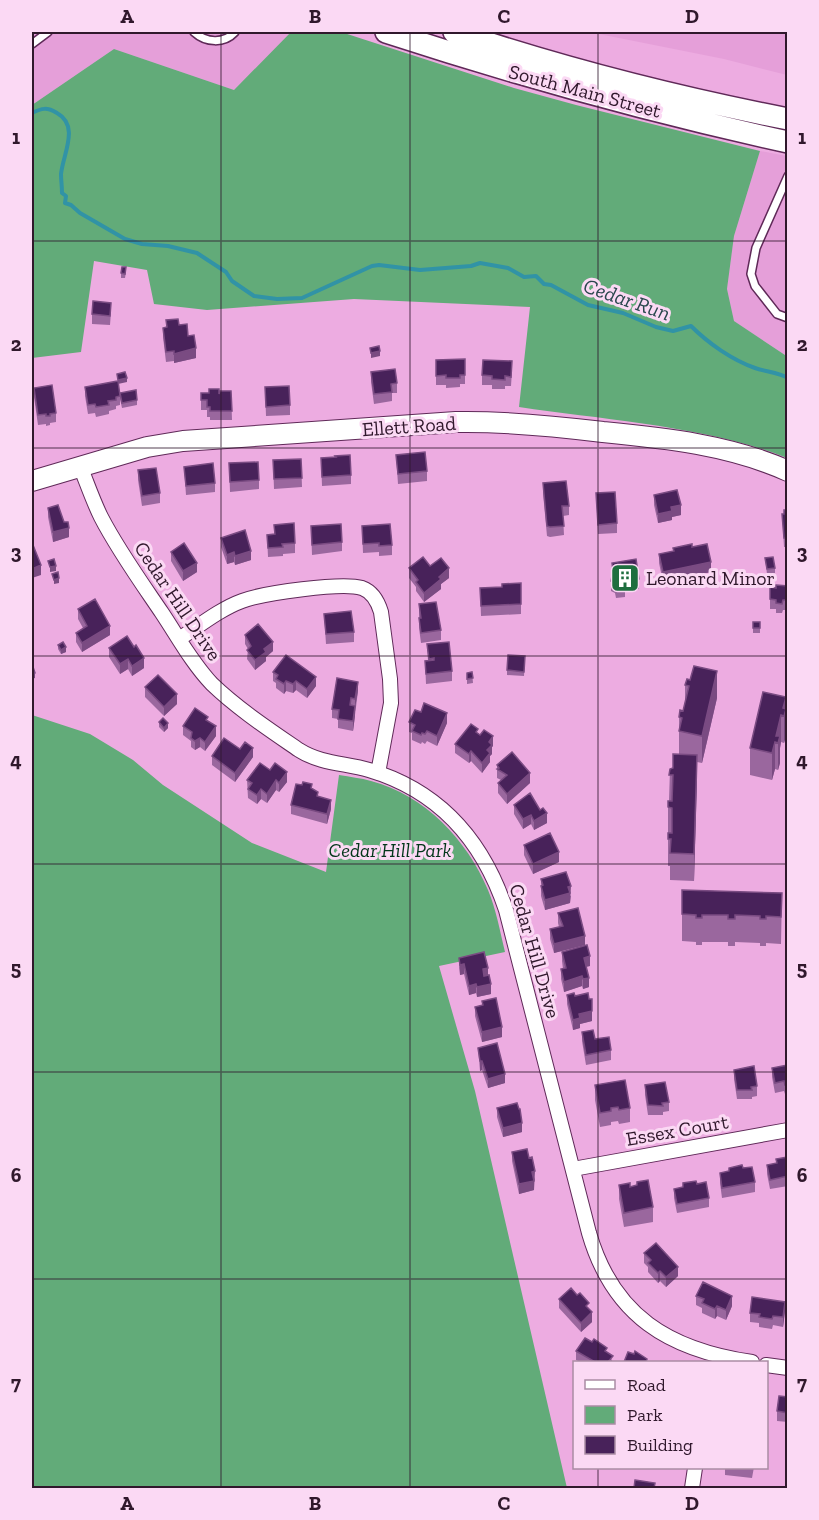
<svg xmlns="http://www.w3.org/2000/svg" width="819" height="1520" font-family="'Zilla Slab',serif">
<rect width="100%" height="100%" fill="#edace1"/>
<path fill="#e59fd9" d="M 32,32 L 291,32 L 234,90 L 114,49 L 32,105 Z
M 589,32 L 787,32 L 787,75 L 724,59 Z
M 760,151 L 787,156 L 787,355 L 785,355 L 734,321 L 727,289 L 734,236 Z"/>
<path fill="#62ab79" d="M 291,32 L 341,32 L 514,88 L 576,105 L 760,151 L 734,236 L 727,289 L 734,321 L 785,355 L 787,355 L 787,458 C 706,426 606,420 519,407 L 530,307 L 354,299 L 207,310 L 154,304 L 147,270 L 94,261 L 81,352 L 32,358 L 32,105 L 114,49 L 234,90 Z
M 32,715 L 90,734 L 133,760 L 163,785 L 252,843 L 326,872 L 339,775 C 350,777 361,778 371,781 C 425,795 467,840 488,890 C 496,909 500,931 505,952 L 439,966 L 475,1091 L 567,1488 L 32,1488 Z"/>
<g fill="none" stroke-linecap="round" stroke-linejoin="round">
<path stroke="#3193a6" stroke-width="4" d="M 32,113 C 42,108 47,107 57,113 C 80,126 63,154 61,174 C 61,180 62,186 62,193 L 66,196 L 65,203 L 71,205 L 80,213 L 125,239 L 142,244 L 168,246 L 197,253 L 226,272 L 232,281 L 254,296 L 277,299 L 302,298 L 372,266 L 379,265 L 420,270 L 471,266 L 480,263 L 508,268 L 524,277 L 536,276 L 544,284 L 551,285 L 588,305 L 623,313 L 656,327 L 673,331 L 691,326 C 708,343 732,360 755,368 C 766,372 778,372 788,378"/>
<g stroke="#5f2958" stroke-width="10">
<path id="lane" d="M 194,32 C 206,43 224,44 235,32
M 32,44 L 48,32
M 788,176 L 756,248 L 751,274 L 755,286 L 777,314 L 788,318"/>
</g>
<g stroke="#5f2958" stroke-width="16">
<path id="street" d="M 80,466 C 87,483 93,501 101,517 C 118,550 141,582 162,613 C 178,637 192,663 212,684 C 238,709 270,730 299,750 C 321,764 345,763 369,770 C 440,791 483,841 506,910 L 589,1233 C 613,1316 669,1350 752,1362
M 179,639 C 199,626 220,609 242,601 C 263,593 342,582 362,588 C 373,592 378,602 381,612 L 390,679 L 391,703 L 378,773
M 573,1169 L 788,1130
M 766,1365 L 788,1368
M 692,1488 L 695,1468"/>
</g>
<g stroke="#5f2958" stroke-width="22">
<path id="secondary" d="M 32,481 L 147,447 L 183,441 L 456,422 C 506,421 554,426 603,432 C 665,438 730,445 788,471"/>
</g>
<g stroke="#5f2958" stroke-width="24">
<path id="primary" d="M 386,32 C 518,75 651,112 788,142
M 454,32 C 562,68 675,97 788,119"/>
</g>
<use href="#lane" stroke="#fff" stroke-width="7"/>
<use href="#street" stroke="#fff" stroke-width="14"/>
<use href="#secondary" stroke="#fff" stroke-width="20"/>
<use href="#primary" stroke="#fff" stroke-width="21"/>
</g>
<path fill="#9a679e" d="M 126,272 L 125,278 L 121,278 L 121,273 Z
M 111,312 L 110,325 L 92,324 L 92,314 Z
M 166,320 L 179,325 L 188,336 L 196,358 L 174,363 L 174,361 L 166,362 L 163,337 L 163,328 L 166,328 Z
M 465,359 L 465,384 L 460,384 L 460,387 L 446,388 L 446,385 L 436,385 L 436,360 Z
M 512,371 L 511,386 L 505,386 L 505,389 L 492,389 L 492,385 L 482,385 L 482,375 Z
M 371,372 L 397,383 L 397,393 L 392,393 L 392,401 L 374,404 L 371,382 Z
M 85,387 L 120,395 L 137,400 L 137,405 L 122,408 L 120,399 L 120,405 L 116,406 L 116,409 L 109,411 L 109,414 L 96,417 L 95,413 L 88,414 L 85,396 Z
M 265,387 L 290,405 L 290,415 L 266,416 Z
M 34,388 L 56,413 L 56,422 L 50,423 L 50,425 L 46,426 L 46,424 L 38,425 L 34,397 Z
M 231,391 L 232,420 L 210,420 L 210,417 L 207,417 L 207,410 L 201,410 L 201,393 L 219,394 Z
M 396,455 L 427,471 L 427,481 L 398,484 Z
M 321,458 L 351,475 L 351,484 L 322,486 Z
M 301,459 L 302,487 L 274,489 L 273,460 Z
M 229,463 L 259,480 L 259,489 L 230,492 Z
M 184,467 L 215,483 L 215,492 L 186,495 Z
M 138,470 L 160,493 L 160,503 L 142,506 L 138,480 Z
M 543,483 L 569,506 L 569,515 L 563,516 L 564,535 L 550,537 L 547,536 L 543,493 Z
M 596,493 L 617,523 L 617,533 L 598,534 Z
M 654,495 L 681,515 L 672,517 L 672,520 L 658,523 L 654,505 Z
M 48,508 L 69,537 L 53,542 L 48,517 Z
M 788,510 L 788,547 L 784,547 L 782,514 L 784,514 Z
M 274,525 L 295,543 L 295,553 L 283,554 L 283,556 L 268,557 L 267,535 L 274,534 Z
M 311,526 L 342,542 L 342,551 L 312,555 Z
M 362,526 L 392,545 L 392,555 L 379,556 L 379,552 L 363,553 Z
M 221,538 L 251,560 L 235,565 L 234,562 L 227,564 L 221,547 Z
M 692,547 L 711,572 L 663,582 L 659,563 L 659,554 L 673,551 L 673,548 Z
M 171,552 L 197,572 L 183,581 L 171,561 Z
M 765,558 L 775,568 L 775,573 L 767,574 Z
M 612,563 L 639,579 L 639,589 L 625,591 L 625,597 L 616,598 L 615,593 L 611,591 Z
M 430,566 L 449,578 L 441,584 L 441,589 L 424,602 L 416,591 L 416,587 L 409,578 L 409,568 Z
M 521,583 L 521,614 L 481,616 L 480,588 L 502,587 Z
M 788,586 L 788,610 L 783,610 L 782,613 L 776,613 L 776,609 L 770,609 L 770,599 L 776,588 Z
M 419,604 L 441,630 L 441,640 L 421,643 L 419,628 Z
M 78,609 L 110,635 L 82,652 L 76,642 L 76,633 L 83,628 L 78,619 Z
M 324,614 L 354,632 L 354,642 L 326,644 Z
M 753,622 L 760,622 L 760,633 L 753,633 Z
M 245,635 L 273,651 L 266,657 L 266,661 L 255,670 L 247,659 L 248,649 L 245,644 Z
M 427,644 L 452,671 L 452,681 L 426,684 L 425,661 L 428,661 Z
M 58,645 L 66,652 L 61,654 L 58,649 Z
M 134,647 L 144,668 L 132,676 L 128,669 L 120,674 L 109,657 L 109,648 Z
M 525,656 L 524,676 L 507,675 L 507,670 Z
M 273,672 L 316,686 L 307,698 L 296,690 L 293,693 L 286,691 L 284,694 L 276,688 L 276,683 L 273,681 Z
M 472,672 L 473,683 L 467,684 L 467,673 Z
M 687,679 L 717,698 L 702,763 L 697,762 L 694,881 L 670,880 L 670,866 L 668,866 L 668,807 L 669,801 L 670,769 L 673,768 L 679,755 L 679,717 L 683,711 L 685,702 L 685,685 Z
M 145,687 L 177,704 L 164,716 L 145,697 Z
M 358,691 L 353,731 L 338,728 L 338,719 L 332,718 L 332,709 Z
M 786,697 L 786,736 L 784,743 L 781,742 L 780,748 L 780,763 L 778,770 L 775,769 L 772,780 L 750,775 L 750,748 Z
M 159,722 L 168,728 L 164,732 L 159,727 Z
M 208,722 L 216,736 L 205,751 L 200,747 L 195,750 L 191,747 L 191,741 L 183,735 L 183,726 Z
M 409,722 L 447,723 L 437,746 L 427,741 L 425,744 L 422,742 L 421,744 L 412,740 L 412,733 L 409,732 Z
M 478,733 L 493,746 L 492,747 L 492,754 L 490,756 L 490,762 L 482,773 L 471,761 L 469,763 L 455,753 L 455,744 Z
M 240,749 L 253,757 L 235,782 L 212,765 L 212,756 Z
M 260,763 L 287,782 L 279,792 L 276,790 L 267,803 L 261,799 L 257,804 L 248,798 L 247,780 Z
M 497,765 L 530,783 L 507,804 L 498,793 L 498,783 L 501,780 L 497,778 Z
M 312,788 L 318,796 L 331,809 L 327,824 L 291,814 L 291,805 Z
M 514,805 L 547,823 L 534,830 L 531,824 L 523,829 L 514,814 Z
M 524,845 L 559,862 L 533,874 L 524,855 Z
M 541,879 L 571,896 L 570,903 L 545,910 L 541,896 Z
M 782,893 L 781,944 L 766,943 L 766,946 L 760,946 L 760,943 L 735,942 L 735,946 L 728,946 L 728,942 L 702,942 L 702,945 L 696,945 L 696,942 L 682,941 L 682,914 Z
M 558,913 L 585,945 L 554,953 L 550,939 L 550,929 L 559,927 L 558,923 Z
M 562,952 L 590,966 L 586,967 L 589,987 L 583,989 L 582,986 L 564,992 L 561,979 L 561,969 L 563,969 L 562,961 Z
M 459,958 L 488,976 L 491,994 L 477,997 L 476,993 L 469,995 L 464,974 L 460,975 L 459,968 Z
M 567,995 L 575,996 L 592,1021 L 580,1024 L 580,1028 L 573,1030 L 567,1004 Z
M 482,1001 L 502,1037 L 482,1042 L 475,1016 L 475,1007 L 482,1005 Z
M 582,1032 L 611,1050 L 611,1060 L 586,1065 L 582,1041 Z
M 478,1048 L 505,1083 L 488,1088 L 482,1070 L 480,1071 Z
M 788,1065 L 788,1094 L 785,1094 L 784,1091 L 775,1093 L 772,1077 L 772,1068 Z
M 734,1070 L 757,1086 L 757,1096 L 752,1097 L 752,1099 L 737,1099 L 734,1079 Z
M 595,1085 L 630,1108 L 630,1122 L 619,1124 L 618,1121 L 611,1122 L 611,1125 L 600,1127 L 595,1100 Z
M 645,1085 L 669,1102 L 669,1111 L 663,1112 L 663,1115 L 648,1115 L 645,1095 Z
M 497,1108 L 522,1132 L 503,1137 L 497,1117 Z
M 512,1152 L 529,1158 L 535,1180 L 534,1181 L 534,1190 L 519,1194 L 512,1161 Z
M 788,1157 L 788,1186 L 770,1189 L 767,1174 L 767,1165 L 776,1163 L 776,1159 Z
M 729,1168 L 743,1168 L 755,1182 L 755,1192 L 722,1198 L 720,1183 L 720,1173 L 729,1171 Z
M 637,1182 L 653,1207 L 653,1222 L 624,1227 L 619,1199 L 619,1185 L 630,1187 L 637,1185 Z
M 683,1183 L 697,1184 L 709,1198 L 709,1207 L 677,1213 L 674,1198 L 674,1189 L 683,1187 Z
M 644,1253 L 678,1276 L 666,1287 L 660,1281 L 658,1283 L 648,1272 L 648,1267 L 644,1263 Z
M 577,1295 L 589,1309 L 592,1322 L 581,1332 L 559,1308 L 559,1299 Z
M 696,1296 L 732,1306 L 726,1320 L 717,1316 L 715,1319 L 702,1313 L 702,1308 L 696,1305 Z
M 785,1311 L 783,1327 L 773,1325 L 772,1329 L 759,1327 L 759,1323 L 750,1322 L 750,1313 Z
M 592,1342 L 607,1352 L 613,1362 L 580,1362 L 576,1360 L 576,1351 Z
M 788,1397 L 788,1422 L 777,1421 L 777,1411 Z
M 725,1467 L 754,1467 L 752,1478 L 725,1475 Z"/>
<path fill="#7a4b82" d="M 196,348 L 196,358 L 174,363 L 174,354 Z
M 380,351 L 380,356 L 371,358 L 371,353 Z
M 127,378 L 127,382 L 118,384 L 118,380 Z
M 681,505 L 681,515 L 672,517 L 672,520 L 658,523 L 658,514 L 671,507 Z
M 69,528 L 69,537 L 53,542 L 53,532 Z
M 251,551 L 251,560 L 235,565 L 235,556 Z
M 234,552 L 234,562 L 227,564 L 227,555 Z
M 711,562 L 711,572 L 663,582 L 663,572 Z
M 197,563 L 197,572 L 183,581 L 183,571 Z
M 41,565 L 41,575 L 32,578 L 32,569 Z
M 56,566 L 56,571 L 50,572 L 50,567 Z
M 449,568 L 449,578 L 441,584 L 441,589 L 424,602 L 424,593 L 439,577 Z
M 59,578 L 59,583 L 54,584 L 54,580 Z
M 110,626 L 110,635 L 82,652 L 82,643 Z
M 273,642 L 273,651 L 266,657 L 266,661 L 255,670 L 255,660 L 264,649 Z
M 66,647 L 66,652 L 61,654 L 61,650 Z
M 144,658 L 144,668 L 132,676 L 132,666 Z
M 128,659 L 128,669 L 120,674 L 120,664 Z
M 717,671 L 717,698 L 702,763 L 702,736 Z
M 35,673 L 35,678 L 32,679 L 32,675 Z
M 316,677 L 316,686 L 307,698 L 307,689 Z
M 286,681 L 286,691 L 284,694 L 284,684 Z
M 296,681 L 296,690 L 293,693 L 293,684 Z
M 358,682 L 358,691 L 355,708 L 355,699 Z
M 177,694 L 177,704 L 164,716 L 164,707 Z
M 786,697 L 786,736 L 784,743 L 784,716 L 783,708 Z
M 355,706 L 355,716 L 353,731 L 353,721 Z
M 447,713 L 447,723 L 437,746 L 437,736 Z
M 781,715 L 781,742 L 780,748 L 780,763 L 778,770 L 778,743 L 776,736 Z
M 168,723 L 168,728 L 164,732 L 164,728 Z
M 216,726 L 216,736 L 205,751 L 205,742 Z
M 493,736 L 493,746 L 492,747 L 492,754 L 490,756 L 490,762 L 482,773 L 482,763 L 489,742 Z
M 200,738 L 200,747 L 195,750 L 195,741 Z
M 775,742 L 775,769 L 772,780 L 772,753 Z
M 253,748 L 253,757 L 235,782 L 235,773 Z
M 471,751 L 471,761 L 469,763 L 469,754 Z
M 697,755 L 697,782 L 694,881 L 694,854 Z
M 287,772 L 287,782 L 279,792 L 279,783 Z
M 530,773 L 530,783 L 507,804 L 507,794 Z
M 276,780 L 276,790 L 267,803 L 267,794 Z
M 261,789 L 261,799 L 257,804 L 257,795 Z
M 331,800 L 331,809 L 327,824 L 327,814 Z
M 547,813 L 547,823 L 534,830 L 534,821 Z
M 531,815 L 531,824 L 523,829 L 523,819 Z
M 559,852 L 559,862 L 533,874 L 533,864 Z
M 571,886 L 570,903 L 545,910 L 545,900 Z
M 585,936 L 585,945 L 554,953 L 554,944 Z
M 590,956 L 590,966 L 584,967 L 584,958 Z
M 464,964 L 464,974 L 460,975 L 460,965 Z
M 488,968 L 488,977 L 483,978 L 483,969 Z
M 582,976 L 582,986 L 564,992 L 564,982 Z
M 589,978 L 589,987 L 583,989 L 583,979 Z
M 476,984 L 476,993 L 469,995 L 469,986 Z
M 491,984 L 491,994 L 477,997 L 477,987 Z
M 592,1011 L 592,1021 L 580,1024 L 580,1028 L 573,1030 L 573,1020 L 579,1014 Z
M 502,1027 L 502,1037 L 482,1042 L 482,1032 Z
M 480,1061 L 482,1061 L 482,1070 L 480,1071 Z
M 505,1074 L 505,1083 L 488,1088 L 488,1079 Z
M 522,1123 L 522,1132 L 503,1137 L 503,1128 Z
M 535,1171 L 534,1190 L 519,1194 L 519,1184 L 532,1172 Z
M 678,1267 L 678,1276 L 666,1287 L 666,1277 Z
M 660,1271 L 660,1281 L 658,1283 L 658,1273 Z
M 732,1296 L 732,1306 L 726,1320 L 726,1310 Z
M 785,1302 L 785,1311 L 783,1327 L 783,1317 Z
M 717,1306 L 717,1316 L 715,1319 L 715,1309 Z
M 592,1312 L 592,1322 L 581,1332 L 581,1323 Z"/>
<path fill="#48225a" stroke="#7a4b82" stroke-width="1.5" d="M 122,267 L 126,267 L 125,274 L 121,273 Z
M 93,301 L 111,303 L 110,316 L 92,314 Z
M 178,319 L 179,325 L 187,324 L 188,336 L 194,335 L 196,348 L 174,354 L 174,351 L 166,352 L 163,328 L 167,327 L 166,320 Z
M 379,346 L 380,351 L 371,353 L 370,348 Z
M 465,359 L 465,375 L 460,375 L 460,378 L 446,378 L 446,375 L 436,376 L 436,360 Z
M 483,360 L 512,361 L 511,377 L 505,376 L 505,380 L 492,379 L 492,376 L 482,375 Z
M 395,369 L 397,383 L 391,384 L 392,392 L 374,394 L 371,372 Z
M 125,372 L 127,378 L 118,380 L 117,374 Z
M 118,381 L 120,396 L 116,397 L 116,400 L 108,401 L 109,405 L 96,407 L 95,404 L 88,405 L 85,387 Z
M 52,385 L 56,413 L 50,414 L 50,416 L 46,416 L 46,414 L 38,415 L 34,388 Z
M 289,386 L 290,405 L 266,407 L 265,387 Z
M 209,389 L 219,389 L 219,394 L 220,391 L 231,391 L 232,411 L 210,411 L 210,407 L 207,407 L 207,400 L 201,400 L 201,393 L 209,393 Z
M 136,390 L 137,400 L 122,403 L 120,393 Z
M 425,452 L 427,471 L 398,474 L 396,455 Z
M 350,455 L 351,475 L 322,477 L 321,458 L 336,457 L 335,456 Z
M 301,459 L 302,478 L 274,479 L 273,460 Z
M 258,462 L 259,480 L 230,482 L 229,463 Z
M 213,463 L 215,483 L 186,486 L 184,467 Z
M 156,468 L 160,493 L 142,496 L 138,470 Z
M 566,481 L 569,506 L 562,506 L 564,526 L 550,527 L 547,526 L 543,483 Z
M 677,490 L 681,505 L 671,507 L 672,511 L 658,514 L 654,495 Z
M 615,492 L 617,523 L 598,525 L 596,493 Z
M 58,505 L 64,522 L 68,522 L 69,528 L 53,532 L 48,508 Z
M 784,510 L 788,510 L 788,538 L 784,538 L 782,514 L 784,514 Z
M 294,523 L 295,543 L 282,544 L 283,547 L 268,548 L 267,535 L 275,534 L 274,525 Z
M 341,524 L 342,542 L 312,545 L 311,526 Z
M 390,524 L 392,545 L 379,546 L 379,543 L 363,544 L 362,526 Z
M 245,530 L 251,551 L 235,556 L 234,552 L 227,555 L 221,538 Z
M 184,543 L 197,563 L 183,571 L 171,552 Z
M 692,544 L 692,547 L 707,544 L 711,562 L 663,572 L 659,554 L 674,551 L 673,548 Z
M 33,545 L 41,565 L 32,569 L 32,546 Z
M 423,557 L 430,566 L 441,558 L 449,568 L 439,577 L 441,579 L 424,593 L 416,582 L 418,580 L 409,568 Z
M 773,557 L 775,568 L 767,569 L 765,558 Z
M 54,559 L 56,566 L 50,567 L 48,561 Z
M 636,559 L 639,579 L 624,582 L 625,588 L 616,589 L 615,583 L 611,581 L 612,576 L 614,575 L 612,563 Z
M 58,572 L 59,578 L 54,580 L 52,574 Z
M 521,583 L 521,604 L 481,606 L 480,588 L 502,587 L 502,584 Z
M 776,585 L 788,586 L 788,600 L 783,600 L 782,604 L 776,603 L 776,600 L 770,599 L 770,587 L 776,588 Z
M 95,599 L 110,626 L 82,643 L 76,633 L 87,626 L 78,609 Z
M 436,602 L 441,630 L 421,633 L 419,618 L 421,618 L 419,604 Z
M 351,611 L 354,632 L 326,634 L 324,614 Z
M 753,622 L 760,622 L 760,628 L 753,628 Z
M 258,624 L 273,642 L 264,649 L 266,652 L 255,660 L 247,650 L 251,646 L 245,635 Z
M 127,636 L 134,647 L 136,645 L 144,658 L 132,666 L 128,659 L 120,664 L 109,648 Z
M 63,642 L 66,647 L 61,650 L 58,645 Z
M 449,642 L 452,671 L 426,674 L 425,661 L 434,660 L 434,658 L 429,659 L 427,644 Z
M 286,655 L 316,677 L 307,689 L 296,681 L 293,684 L 286,681 L 284,684 L 276,679 L 278,675 L 273,672 Z
M 508,655 L 525,656 L 524,672 L 507,670 Z
M 32,664 L 35,673 L 32,675 Z
M 694,666 L 717,671 L 702,736 L 679,731 L 682,718 L 679,717 L 680,710 L 683,711 L 689,686 L 685,685 L 687,679 L 690,680 Z
M 472,672 L 473,678 L 467,679 L 467,673 Z
M 158,675 L 177,694 L 164,707 L 145,687 Z
M 337,678 L 358,682 L 355,699 L 351,698 L 350,705 L 355,706 L 353,721 L 338,719 L 339,710 L 332,709 Z
M 763,692 L 786,697 L 783,708 L 786,709 L 784,716 L 781,715 L 776,736 L 780,736 L 778,743 L 775,742 L 772,753 L 750,748 Z
M 424,703 L 447,713 L 437,736 L 427,731 L 425,734 L 422,733 L 421,735 L 412,731 L 415,725 L 409,722 L 415,710 L 421,712 Z
M 195,708 L 208,717 L 206,720 L 216,726 L 205,742 L 200,738 L 195,741 L 191,738 L 192,732 L 183,726 Z
M 163,718 L 168,723 L 164,728 L 159,722 Z
M 471,724 L 478,729 L 476,732 L 480,735 L 484,730 L 493,736 L 489,742 L 492,745 L 487,750 L 490,753 L 482,763 L 471,751 L 469,754 L 455,744 Z
M 224,738 L 240,749 L 245,742 L 253,748 L 235,773 L 212,756 Z
M 512,752 L 530,773 L 507,794 L 498,783 L 507,775 L 497,769 L 499,768 L 497,765 Z
M 673,754 L 697,755 L 694,854 L 670,853 L 671,839 L 668,839 L 668,833 L 672,833 L 672,808 L 668,807 L 668,801 L 672,801 L 673,775 L 669,775 L 670,769 L 673,768 Z
M 260,763 L 270,770 L 275,763 L 287,772 L 279,783 L 276,780 L 267,794 L 261,789 L 257,795 L 248,789 L 252,783 L 247,780 Z
M 303,782 L 312,784 L 311,788 L 318,792 L 317,796 L 331,800 L 327,814 L 291,805 L 296,784 L 302,785 Z
M 530,793 L 540,810 L 543,808 L 547,813 L 534,821 L 531,815 L 523,819 L 514,805 Z
M 550,833 L 559,852 L 533,864 L 524,845 Z
M 566,872 L 571,886 L 568,887 L 570,893 L 545,900 L 541,886 L 543,885 L 541,879 Z
M 682,890 L 782,893 L 781,917 L 766,916 L 766,919 L 760,919 L 760,916 L 735,915 L 735,919 L 728,919 L 728,915 L 702,915 L 702,918 L 696,918 L 696,915 L 682,914 Z
M 578,908 L 585,936 L 554,944 L 550,929 L 563,926 L 558,913 Z
M 587,945 L 590,956 L 584,958 L 589,978 L 583,979 L 582,976 L 564,982 L 561,969 L 566,968 L 562,952 Z
M 484,952 L 488,968 L 483,969 L 484,976 L 489,975 L 491,984 L 477,987 L 476,984 L 469,986 L 464,964 L 460,965 L 459,958 Z
M 574,993 L 575,996 L 588,993 L 589,999 L 592,999 L 592,1011 L 579,1014 L 580,1018 L 573,1020 L 567,995 Z
M 496,998 L 502,1027 L 482,1032 L 475,1007 L 483,1005 L 482,1001 Z
M 593,1030 L 595,1039 L 609,1037 L 611,1050 L 586,1055 L 582,1032 Z
M 497,1043 L 505,1074 L 488,1079 L 482,1061 L 480,1061 L 478,1048 Z
M 788,1065 L 788,1084 L 785,1085 L 784,1081 L 775,1083 L 772,1068 Z
M 754,1066 L 757,1086 L 751,1087 L 752,1090 L 737,1090 L 734,1070 Z
M 625,1080 L 630,1108 L 619,1110 L 618,1107 L 611,1108 L 611,1111 L 600,1113 L 595,1085 Z
M 665,1082 L 669,1102 L 662,1103 L 663,1106 L 648,1105 L 645,1085 Z
M 517,1103 L 519,1109 L 520,1109 L 522,1123 L 503,1128 L 497,1108 Z
M 527,1149 L 529,1158 L 532,1157 L 535,1171 L 532,1172 L 534,1181 L 519,1184 L 512,1152 Z
M 788,1157 L 788,1176 L 770,1180 L 767,1165 L 777,1163 L 776,1159 Z
M 742,1165 L 743,1168 L 752,1167 L 755,1182 L 722,1188 L 720,1173 L 729,1171 L 729,1168 Z
M 648,1180 L 653,1207 L 624,1213 L 619,1185 L 630,1183 L 630,1187 L 637,1185 L 637,1182 Z
M 696,1181 L 697,1184 L 706,1182 L 709,1198 L 677,1204 L 674,1189 L 683,1187 L 683,1183 Z
M 656,1243 L 678,1267 L 666,1277 L 660,1271 L 658,1273 L 648,1263 L 651,1260 L 644,1253 Z
M 703,1282 L 732,1296 L 726,1310 L 717,1306 L 715,1309 L 702,1303 L 704,1299 L 696,1296 Z
M 571,1288 L 577,1295 L 580,1293 L 589,1303 L 586,1306 L 592,1312 L 581,1323 L 559,1299 Z
M 752,1297 L 785,1302 L 783,1317 L 773,1316 L 772,1319 L 759,1317 L 760,1314 L 750,1313 Z
M 585,1338 L 592,1342 L 594,1339 L 607,1348 L 605,1351 L 613,1356 L 608,1362 L 595,1362 L 576,1351 Z
M 635,1351 L 647,1359 L 646,1362 L 624,1362 L 628,1352 L 634,1354 Z
M 779,1396 L 788,1397 L 788,1413 L 777,1411 Z
M 635,1480 L 655,1483 L 654,1488 L 634,1488 Z"/>
<path fill="none" stroke="#30182c" stroke-width="1.5" stroke-opacity="0.55" d="M 221,32 L 221,1488M 410,32 L 410,1488M 598,32 L 598,1362M 32,241 L 788,241M 32,448 L 788,448M 32,656 L 788,656M 32,864 L 788,864M 32,1072 L 788,1072M 32,1279 L 788,1279M 598,1468 L 598,1488"/>
<defs>
<g id="building-square" transform="scale(1.5)"><rect x="-9" y="-9" width="18" height="18" rx="4" fill="#1e6e3f" stroke="#fbd9f4"/><path d="M-4-6H4V6H1V3H-1V6H-4ZM-2.5-4.3h1.7v1.8h-1.7ZM.8-4.3h1.7v1.8H.8ZM-2.5-1h1.7V.8h-1.7ZM.8-1h1.7V.8H.8Z" fill="#fff"/></g>
</defs>
<g fill-rule="evenodd">
<use href="#building-square" x="625" y="578"/>
</g>
<g text-anchor="middle" dominant-baseline="central" stroke-width="6" stroke-linejoin="round" paint-order="stroke">
<g font-size="20" fill="#30182c" stroke="#fbd9f4">
<text transform="translate(585 91) rotate(15)">South Main Street</text>
<text transform="translate(409 426) rotate(-4)">Ellett Road</text>
<text transform="translate(178 601) rotate(56)">Cedar Hill Drive</text>
<text transform="translate(535 951) rotate(74)">Cedar Hill Drive</text>
<text transform="translate(677 1130) rotate(-10)">Essex Court</text>
</g>
<g font-size="20" fill="#30182c" stroke="#fbd9f4" text-anchor="start">
<text x="646" y="578">Leonard Minor</text>
</g>
<g font-size="20" font-style="italic" fill="#023619" stroke="#fbd9f4">
<text x="390" y="850">Cedar Hill Park</text>
</g>
<g font-size="21" font-style="italic" fill="#29474d" stroke="#fbd9f4">
<text transform="translate(627 299) rotate(19)">Cedar Run</text>
</g>
</g>
<rect width="819" height="1520" fill="none" stroke="#fbd9f4" stroke-width="66"/>
<rect x="573" y="1361" width="195" height="108" fill="#fbd9f4" stroke="#aa8ca4" stroke-width="1.5"/>
<rect x="585" y="1380" width="30" height="9" fill="#ffffff" stroke="#aa8ca4" stroke-width="1.5"/>
<text x="627" y="1391" font-size="18" fill="#30182c">Road</text>
<rect x="585" y="1406" width="30" height="18" fill="#62ab79" stroke="#aa8ca4" stroke-width="1.5"/>
<text x="627" y="1421" font-size="18" fill="#30182c">Park</text>
<rect x="585" y="1436" width="30" height="18" fill="#48225a" stroke="#aa8ca4" stroke-width="1.5"/>
<text x="627" y="1451" font-size="18" fill="#30182c">Building</text>
<rect x="33" y="33" width="753" height="1454" fill="none" stroke="#30182c" stroke-width="2"/>
<g font-size="20" text-anchor="middle" font-weight="bold" fill="#30182c">
<text x="127" y="23">A</text>
<text x="315" y="23">B</text>
<text x="504" y="23">C</text>
<text x="692" y="23">D</text>
<text x="16" y="144">1</text>
<text x="802" y="144">1</text>
<text x="16" y="351">2</text>
<text x="802" y="351">2</text>
<text x="16" y="559">3</text>
<text x="802" y="559">3</text>
<text x="16" y="767">4</text>
<text x="802" y="767">4</text>
<text x="16" y="975">5</text>
<text x="802" y="975">5</text>
<text x="16" y="1182">6</text>
<text x="802" y="1182">6</text>
<text x="16" y="1390">7</text>
<text x="802" y="1390">7</text>
<text x="127" y="1510">A</text>
<text x="315" y="1510">B</text>
<text x="504" y="1510">C</text>
<text x="692" y="1510">D</text>
</g>
</svg>
